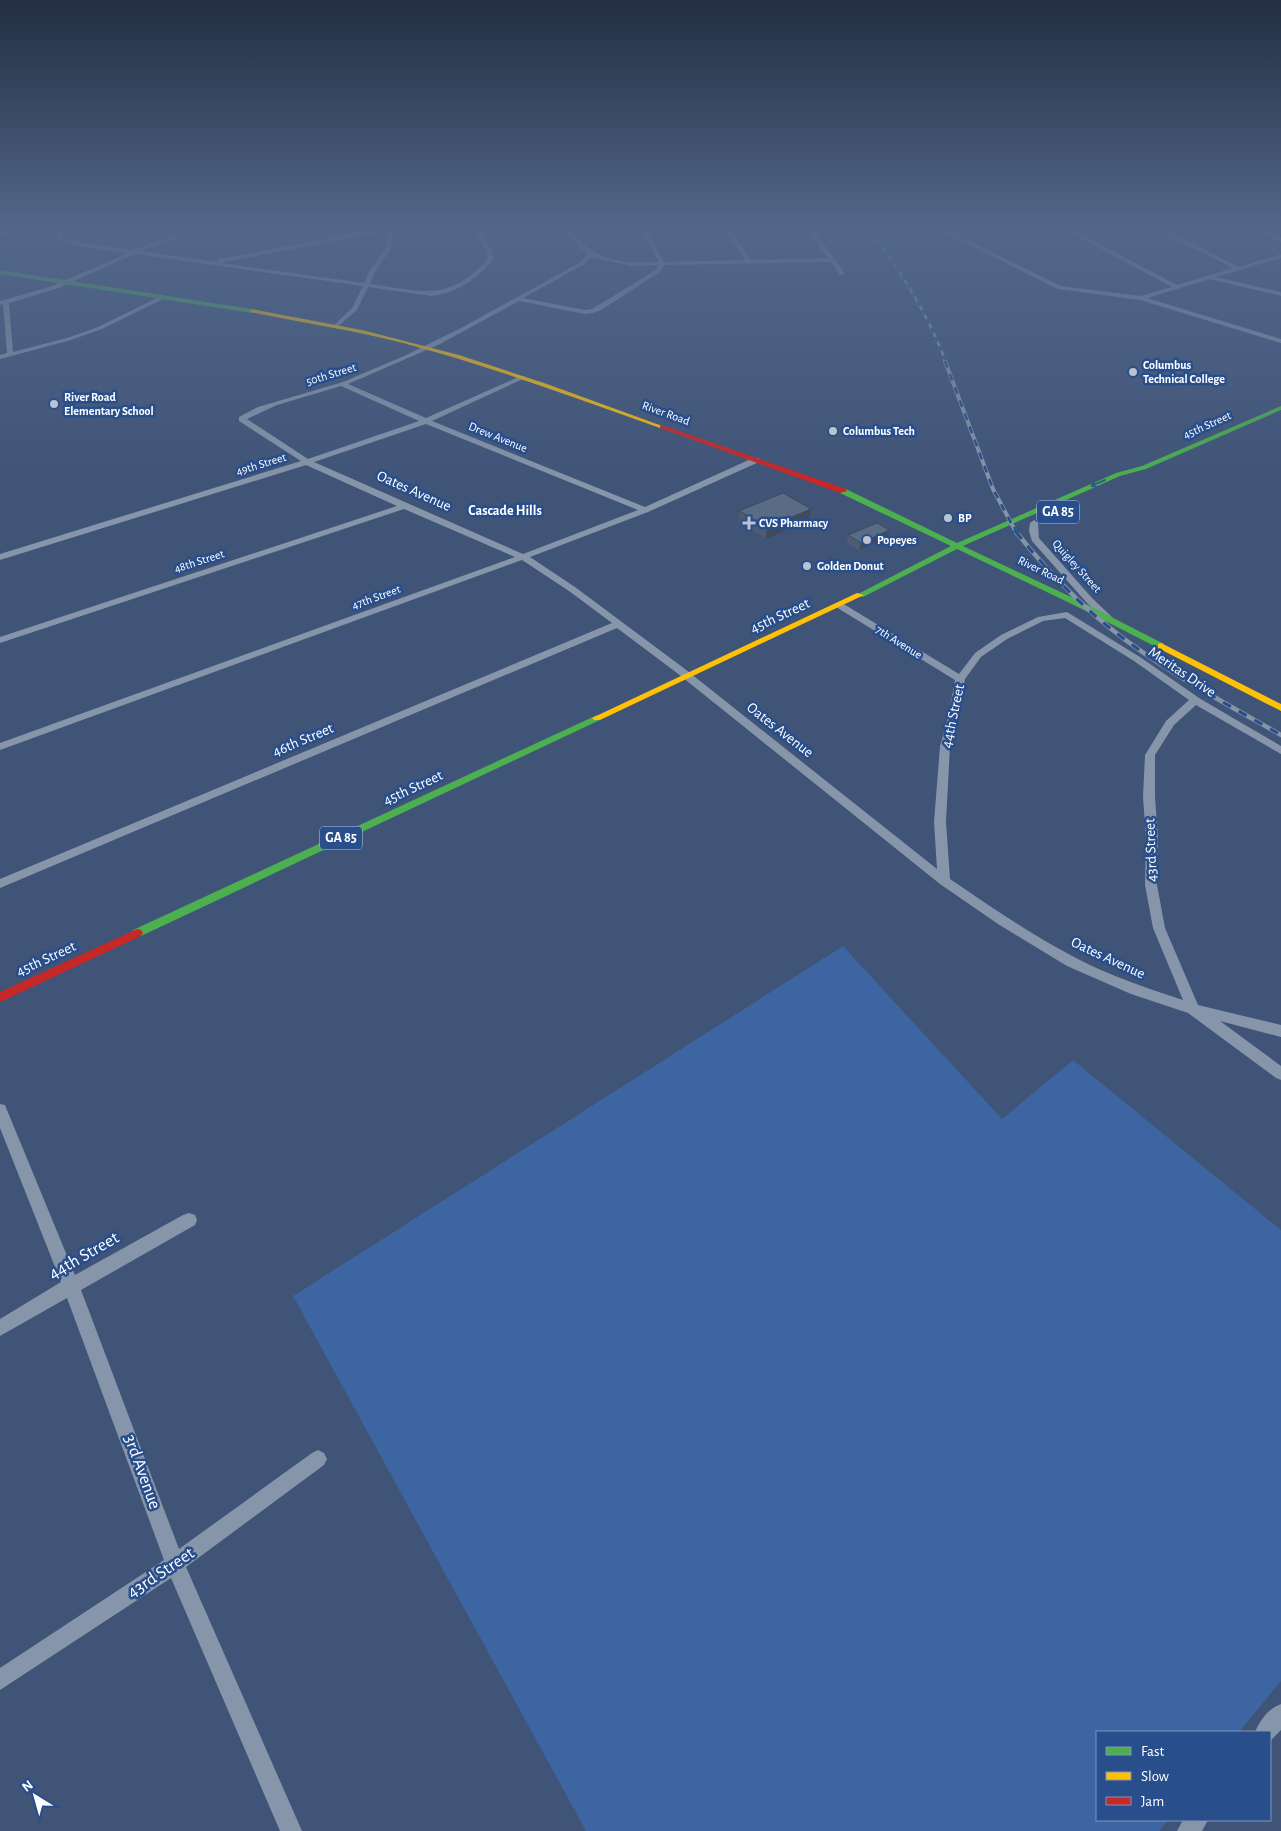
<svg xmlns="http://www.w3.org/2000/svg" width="1281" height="1831" font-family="'Alegreya Sans',sans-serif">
<rect width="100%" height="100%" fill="#3f5476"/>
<path fill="#3c65a1" d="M 843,946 L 1002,1119 L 1073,1060 L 1281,1230 L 1281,1681 L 1239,1732 L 1097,1732 L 1097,1820 L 1168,1820 L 1159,1831 L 586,1831 L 293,1296 Z"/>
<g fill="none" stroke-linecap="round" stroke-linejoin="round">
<path fill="#8695a9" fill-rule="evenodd" d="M 35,227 L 51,227 L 0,235 L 0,231 Z
M 61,227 L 67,227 L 61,235 L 62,238 L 83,243 L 133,250 L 180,233 L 203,227 L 212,227 L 184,235 L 140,251 L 217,262 L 219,259 L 355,233 L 387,229 L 387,227 L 393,227 L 393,229 L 423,227 L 392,232 L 392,248 L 376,270 L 370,284 C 422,291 448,303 488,259 L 486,250 L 471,227 L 477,227 L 492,250 L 494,259 C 477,279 457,293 431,296 L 368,287 L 357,310 L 336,328 L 333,326 L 352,308 L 363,286 L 135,254 L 56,289 L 9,303 L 13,352 L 67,338 L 98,327 L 161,296 L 165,296 L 165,298 L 102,329 L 71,340 L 0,359 L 0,355 L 7,353 L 3,304 L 0,305 L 0,301 L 52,286 L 128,253 L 83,247 L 58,240 L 55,235 ZM 387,233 L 386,248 L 370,270 L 364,283 L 220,263 L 355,237 Z
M 562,227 L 568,227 C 595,262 616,263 659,262 L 639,227 L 645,227 L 664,262 L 745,260 L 723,227 L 729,227 L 750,260 L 828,258 L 806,227 L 812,227 L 845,274 L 840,275 L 831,262 L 664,265 L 660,272 L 601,310 L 593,313 L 585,314 L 519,301 L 438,345 L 348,384 L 426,418 L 521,376 L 525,376 L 525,378 L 432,421 L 645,507 L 753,458 L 759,458 L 759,462 L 648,512 L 530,557 L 575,587 L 685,669 L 937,869 L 934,822 L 940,746 L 948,718 L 955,680 L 836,607 L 836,603 L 842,603 L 959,674 L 975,653 L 1001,635 L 1038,617 L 1067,612 L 1140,657 L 1199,698 L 1281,746 L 1281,754 L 1196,705 L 1174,725 L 1155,755 L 1155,797 L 1158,838 L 1157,885 L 1165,928 L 1198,1005 L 1281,1025 L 1281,1037 L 1220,1021 L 1281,1066 L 1281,1080 L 1276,1078 L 1188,1013 L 1131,994 L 1067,966 L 998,924 L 940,884 L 677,673 L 617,628 L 0,888 L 0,879 L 612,623 L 569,591 L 522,560 L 0,750 L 0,743 L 515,557 L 404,509 L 0,643 L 0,637 L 397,506 L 306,465 L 0,560 L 0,554 L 301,461 L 239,421 L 239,417 L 258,407 L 343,382 L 404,356 L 463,327 L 579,263 L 588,254 L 578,246 ZM 592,257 L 631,266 L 658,265 L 656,270 L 592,309 L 585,310 L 523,298 L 583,265 ZM 341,386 L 419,421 L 308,459 L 247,419 L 277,405 ZM 426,424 L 638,510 L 523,554 L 314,462 ZM 1065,618 L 1134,661 L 1189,700 L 1166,721 L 1145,755 L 1143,797 L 1146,838 L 1145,885 L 1153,928 L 1183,1000 C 1147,988 1110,976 1076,958 C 1032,935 991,907 950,879 L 946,822 L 950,746 L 958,718 L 965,679 L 981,657 L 1007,639 L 1043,621 Z
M 933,227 L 940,227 L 1061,286 L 1141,296 L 1172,287 L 1060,227 L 1067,227 L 1177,285 L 1233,268 L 1164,233 L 1127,227 L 1155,229 L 1152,227 L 1159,227 L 1239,267 L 1281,254 L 1281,258 L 1216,277 L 1281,292 L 1281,296 L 1210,279 L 1147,298 L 1281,339 L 1281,343 L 1140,300 L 1058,289 Z
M 1251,227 L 1258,227 L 1281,238 L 1281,242 Z
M 1034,520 L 1038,523 L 1039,538 L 1092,598 L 1113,618 L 1113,622 L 1107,622 L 1086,602 L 1032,541 L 1029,531 L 1030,523 Z
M 0,1104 L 5,1105 L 7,1110 L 75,1275 L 183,1215 L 189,1213 L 195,1215 L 197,1220 L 195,1225 L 81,1290 L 179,1549 L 312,1453 L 318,1450 L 324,1453 L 327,1459 L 324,1465 L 186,1567 L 302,1831 L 280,1831 L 171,1578 L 0,1690 L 0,1668 L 164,1560 L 67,1298 L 0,1336 L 0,1319 L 61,1282 L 0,1128 Z
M 1281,1704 L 1281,1730 L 1270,1741 L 1270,1732 L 1255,1732 C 1260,1720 1269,1708 1281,1704 Z
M 1183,1820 L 1208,1820 L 1202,1831 L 1177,1831 Z"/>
<path fill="#4caf50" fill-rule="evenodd" d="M 0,270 L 252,309 L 255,311 L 252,313 L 0,274 Z
M 1281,406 L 1281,410 L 1146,469 L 1120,476 L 963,546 L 1088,605 L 1164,644 L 1164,648 L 1158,648 L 1082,609 L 957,549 L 863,597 L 856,595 L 951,546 L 840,493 L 840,489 L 846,489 L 957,543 L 1116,473 L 1142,466 Z
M 597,715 L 600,716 L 600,720 L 141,936 L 133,936 L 131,933 L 133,930 Z"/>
<path fill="#ffc107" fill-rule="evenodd" d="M 252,309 L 362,330 L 459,355 L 547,384 L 665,427 L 660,428 C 575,398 490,366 403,343 C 352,330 301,323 250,312 Z
M 857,593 L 864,595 L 600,720 L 594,720 L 592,718 Z
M 1161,643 L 1281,704 L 1281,711 L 1158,648 L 1158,644 Z"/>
<path fill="#c62828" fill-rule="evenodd" d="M 662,425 L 846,489 L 847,491 L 840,493 L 660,428 L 660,426 Z
M 137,929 L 141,930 L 143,933 L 141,936 L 0,1002 L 0,992 Z"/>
<g stroke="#8694a9" stroke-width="2.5">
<path id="rail-far2" d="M 867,227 C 900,269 927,312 946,362"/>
</g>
<g stroke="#8694a9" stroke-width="4">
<path id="rail-far1" d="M 945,361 L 993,489 L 1017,534"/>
</g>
<g stroke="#8694a9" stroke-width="4.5">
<path id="rail" d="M 1016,532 C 1044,567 1075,600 1110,628 C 1161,669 1223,702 1281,735"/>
</g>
<use href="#rail-far2" stroke="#284e8c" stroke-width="2" stroke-dasharray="5" stroke-linecap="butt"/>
<use href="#rail-far1" stroke="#284e8c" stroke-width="2.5" stroke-dasharray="7" stroke-linecap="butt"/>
<use href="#rail" stroke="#284e8c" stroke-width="3" stroke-dasharray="9" stroke-linecap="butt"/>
</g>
<path fill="#4d5c72" d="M 811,509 L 809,520 L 766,539 L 738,522 L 739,511 Z
M 889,530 L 888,538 L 859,550 L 847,543 L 848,535 Z"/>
<path fill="#3f4b5d" d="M 811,509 L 809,520 L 766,539 L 767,527 Z
M 889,530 L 888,538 L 859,550 L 861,543 Z"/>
<path fill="#5a6b85" stroke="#3f4b5d" d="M 783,493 L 811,509 L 767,527 L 739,511 Z
M 877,523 L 889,530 L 861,543 L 848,535 Z"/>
<defs><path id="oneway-shaft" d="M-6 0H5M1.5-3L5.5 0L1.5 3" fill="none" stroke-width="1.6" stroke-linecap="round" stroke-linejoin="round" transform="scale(1.25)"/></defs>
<g stroke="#2c5886">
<use href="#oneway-shaft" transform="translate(1098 483) rotate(157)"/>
<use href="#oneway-shaft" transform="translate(1014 532) rotate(-24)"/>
</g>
<linearGradient id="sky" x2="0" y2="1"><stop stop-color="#232e41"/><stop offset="0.47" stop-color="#52678a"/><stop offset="1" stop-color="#52678a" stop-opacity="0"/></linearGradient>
<rect width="1281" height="483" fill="url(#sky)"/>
<g fill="#bcc3cf" stroke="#284e8c" stroke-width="2">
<circle cx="1133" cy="372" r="5"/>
<circle cx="54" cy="404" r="5"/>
<circle cx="833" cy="431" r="5"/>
<circle cx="948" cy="518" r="5"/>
<path d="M746.5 515.5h5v5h5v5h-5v5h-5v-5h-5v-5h5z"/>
<circle cx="867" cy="540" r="5"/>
<circle cx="807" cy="566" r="5"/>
</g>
<g text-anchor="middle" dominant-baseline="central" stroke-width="5" stroke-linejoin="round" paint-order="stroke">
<g font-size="12" font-weight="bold" fill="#fff" stroke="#284e8c" text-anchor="start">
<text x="1143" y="365">Columbus<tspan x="1143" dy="14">Technical College</tspan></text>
<text x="64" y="397">River Road<tspan x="64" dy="14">Elementary School</tspan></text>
<text x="843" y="431">Columbus Tech</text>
<text x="958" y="518">BP</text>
<text x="759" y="523">CVS Pharmacy</text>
<text x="877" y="540">Popeyes</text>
<text x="817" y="566">Golden Donut</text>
</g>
<g font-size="12" fill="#fff" stroke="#284e8c">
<text transform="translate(331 374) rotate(-17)">50th Street</text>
<text transform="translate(666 413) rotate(20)">River Road</text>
<text transform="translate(1207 425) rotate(-24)">45th Street</text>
<text transform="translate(498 437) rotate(22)">Drew Avenue</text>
<text transform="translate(261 464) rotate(-17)">49th Street</text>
<text transform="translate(199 561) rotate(-18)">48th Street</text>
<text transform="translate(1077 566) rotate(48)">Quigley Street</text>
<text transform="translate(1041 570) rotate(26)">River Road</text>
<text transform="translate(376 597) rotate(-20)">47th Street</text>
<text transform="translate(899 642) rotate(32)">7th Avenue</text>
</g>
<g font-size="14" font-weight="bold" fill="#fff" stroke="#284e8c">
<text x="505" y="511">Cascade Hills</text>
</g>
<g fill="#284e8c" stroke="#becadc" stroke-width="1">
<rect x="1037" y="500.5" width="42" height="23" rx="4"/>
<rect x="320" y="826.5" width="42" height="23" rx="4"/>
</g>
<g font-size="14" font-weight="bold" fill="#fff">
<text x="1058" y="512">GA 85</text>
<text x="341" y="838">GA 85</text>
</g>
<g font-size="15" fill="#fff" stroke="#284e8c">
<text transform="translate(414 491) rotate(24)">Oates Avenue</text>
<text transform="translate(780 616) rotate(-25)">45th Street</text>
<text transform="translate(1182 672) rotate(34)">Meritas Drive</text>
<text transform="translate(953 716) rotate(-78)">44th Street</text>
<text transform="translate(780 730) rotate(38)">Oates Avenue</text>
<text transform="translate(303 740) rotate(-23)">46th Street</text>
<text transform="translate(413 788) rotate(-25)">45th Street</text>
<text transform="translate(1151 850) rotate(-92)">43rd Street</text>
<text transform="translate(1108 958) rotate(25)">Oates Avenue</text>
<text transform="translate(46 959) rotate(-25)">45th Street</text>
</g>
<g font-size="18" fill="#fff" stroke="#284e8c">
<text transform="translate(84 1256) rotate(-30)">44th Street</text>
<text transform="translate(142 1472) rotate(70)">3rd Avenue</text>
<text transform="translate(161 1573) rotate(-34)">43rd Street</text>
</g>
</g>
<rect x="1096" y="1731" width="175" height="90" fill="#284e8c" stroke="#7e95ba"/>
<rect x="1106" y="1747" width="25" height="8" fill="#4caf50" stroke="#7e95ba"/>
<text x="1141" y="1756" font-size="15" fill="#ffffff">Fast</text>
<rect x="1106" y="1772" width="25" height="8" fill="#ffc107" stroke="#7e95ba"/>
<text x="1141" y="1781" font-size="15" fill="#ffffff">Slow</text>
<rect x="1106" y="1797" width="25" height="8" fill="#c62828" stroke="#7e95ba"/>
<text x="1141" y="1806" font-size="15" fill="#ffffff">Jam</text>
<g transform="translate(35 1796) rotate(323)" stroke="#284e8c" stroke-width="4" paint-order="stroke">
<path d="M0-4L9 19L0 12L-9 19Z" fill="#ffffff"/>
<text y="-8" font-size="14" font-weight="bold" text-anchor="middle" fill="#ffffff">N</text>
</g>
</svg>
